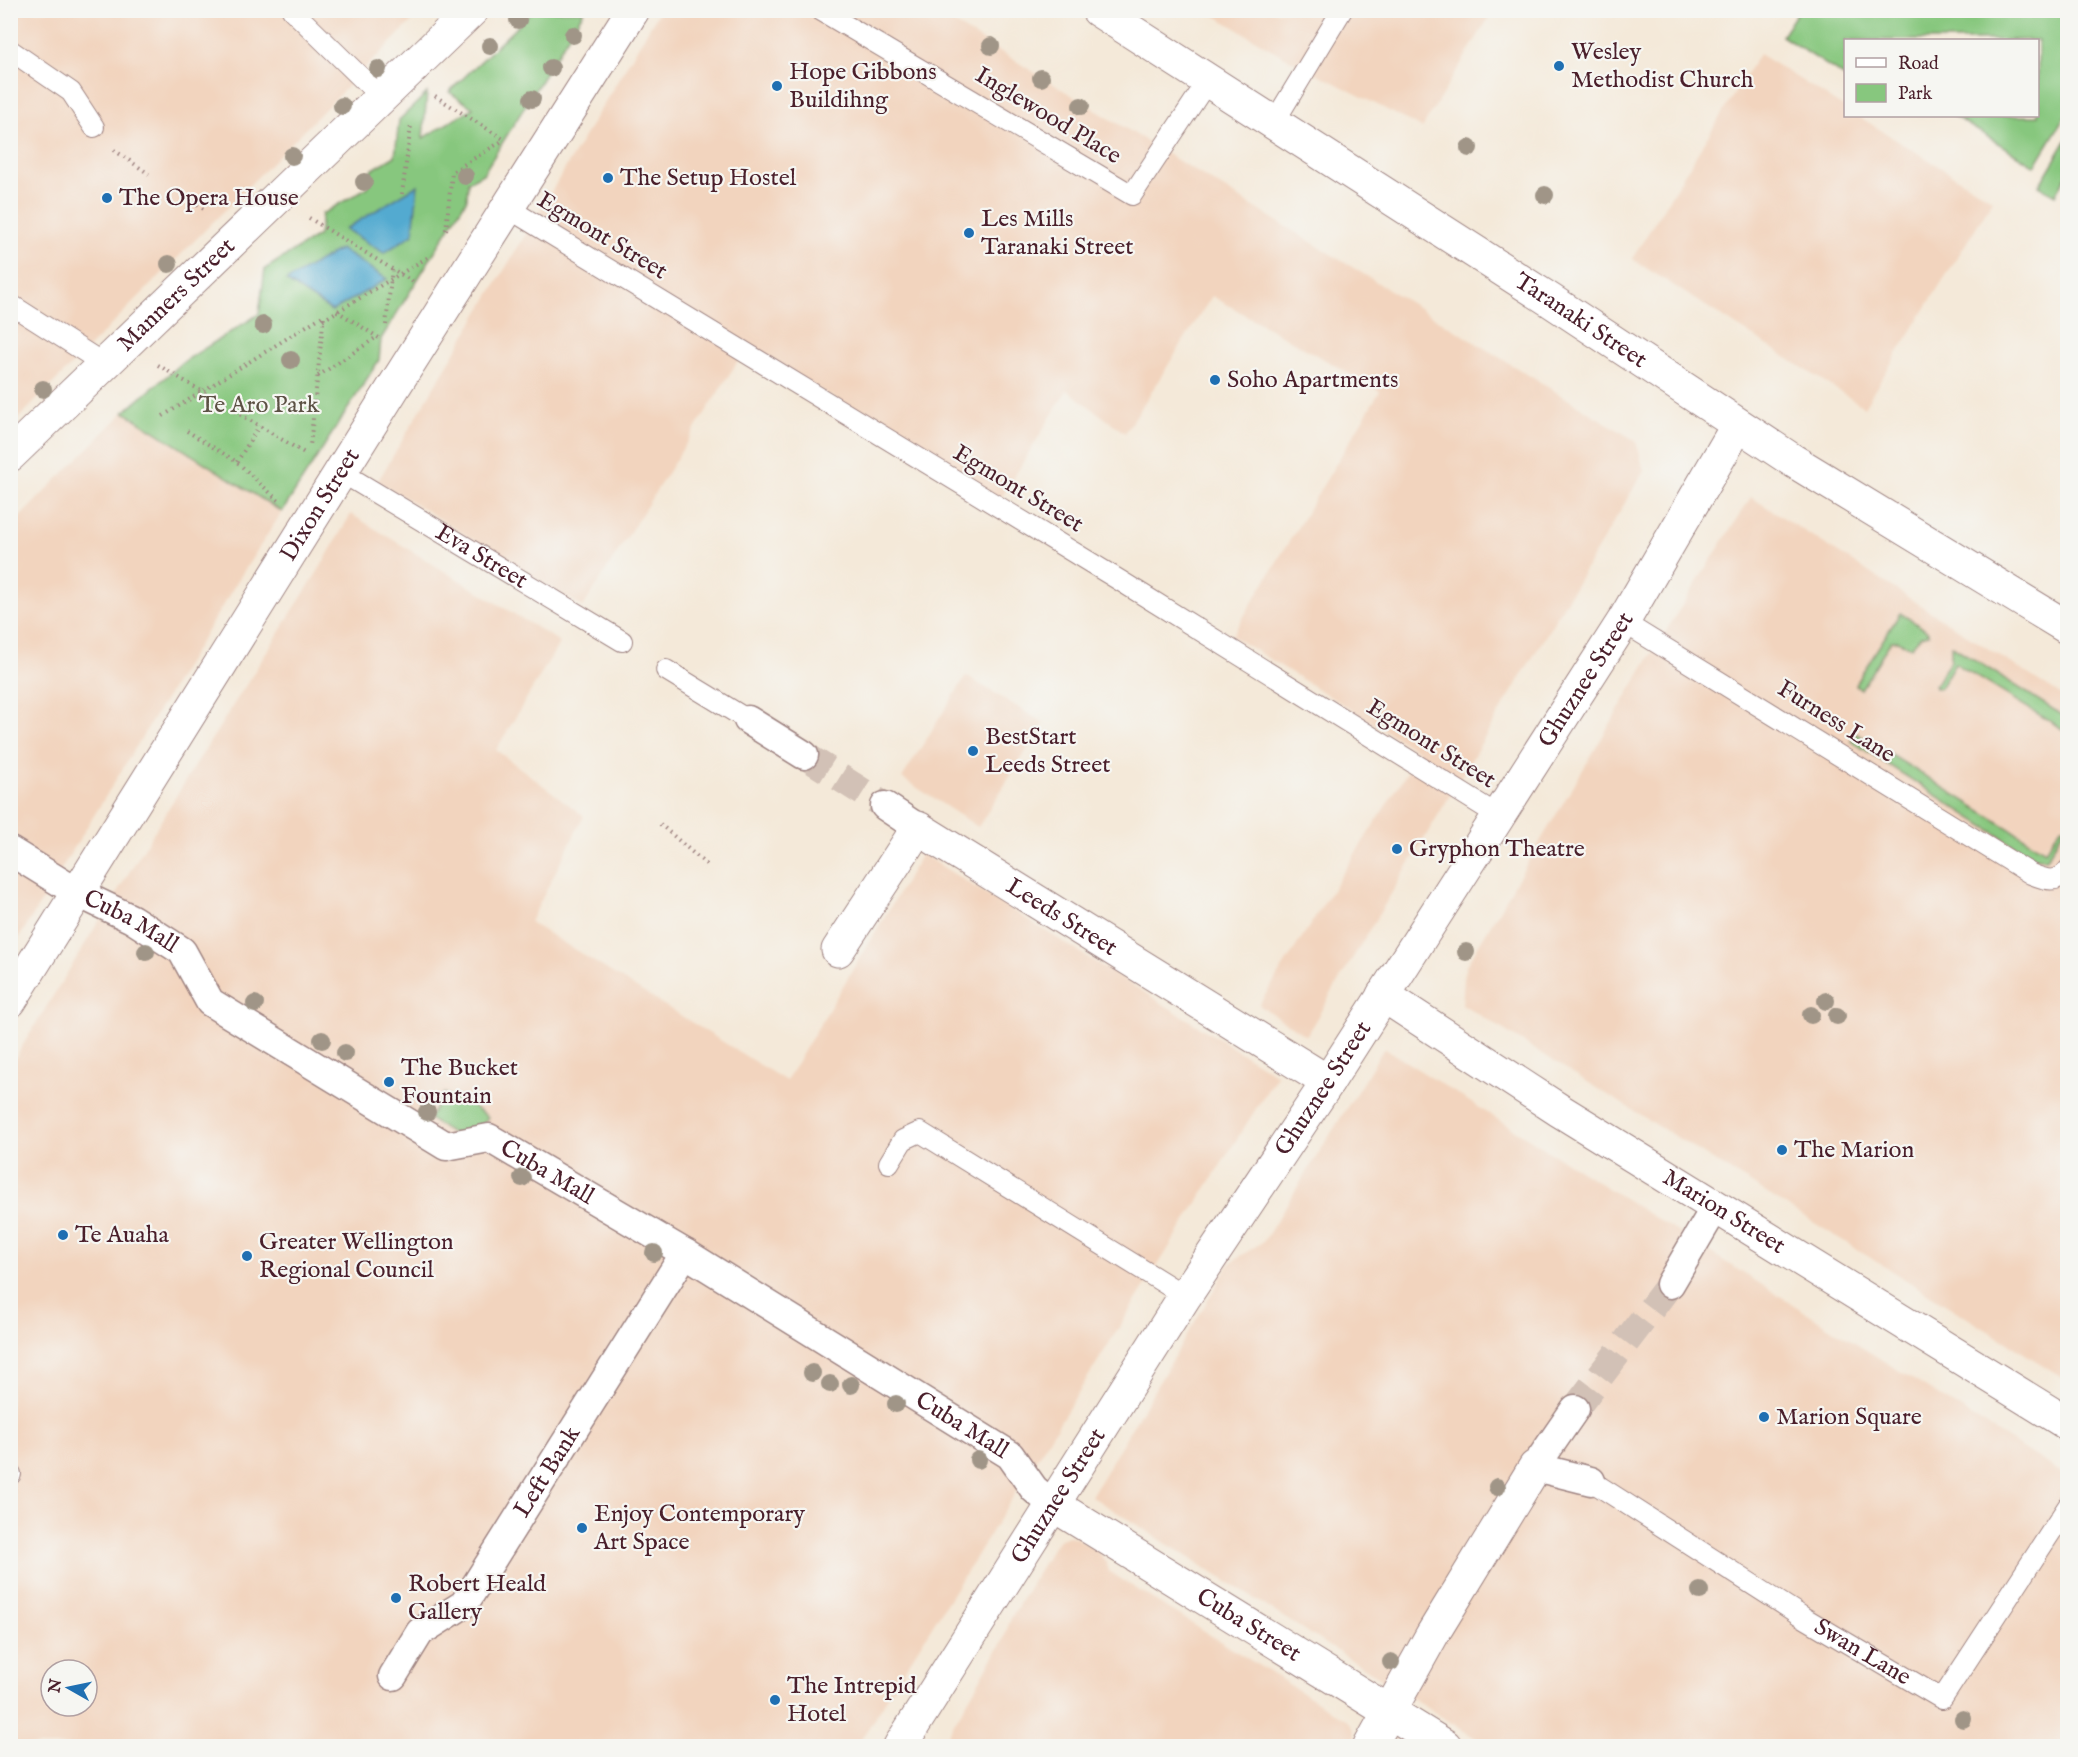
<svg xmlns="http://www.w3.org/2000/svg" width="2078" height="1757" font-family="'IM FELL English',serif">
<rect width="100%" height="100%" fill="#f6f6f2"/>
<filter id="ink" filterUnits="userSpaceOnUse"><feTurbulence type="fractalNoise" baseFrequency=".0167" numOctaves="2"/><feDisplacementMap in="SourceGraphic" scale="12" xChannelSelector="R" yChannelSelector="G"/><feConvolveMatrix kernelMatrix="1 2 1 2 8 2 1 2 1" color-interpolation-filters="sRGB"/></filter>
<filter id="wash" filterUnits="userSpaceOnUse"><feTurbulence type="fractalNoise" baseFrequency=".008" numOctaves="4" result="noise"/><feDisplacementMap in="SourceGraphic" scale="24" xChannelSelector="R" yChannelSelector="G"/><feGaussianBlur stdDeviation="1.35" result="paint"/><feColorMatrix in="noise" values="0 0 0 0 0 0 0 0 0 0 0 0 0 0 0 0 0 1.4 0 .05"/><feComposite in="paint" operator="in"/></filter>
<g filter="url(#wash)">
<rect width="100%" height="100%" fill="#f4e9d9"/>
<path fill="#f2d4be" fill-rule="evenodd" d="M 660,10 L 934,11 L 1636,441 L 1644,471 L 1306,1036 L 1259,1005 L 1420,752 L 1232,636 L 1380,391 L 1212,296 L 1125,433 L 1067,390 L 1000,500 L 748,345 L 583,607 L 378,481 Z
M 11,11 L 422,11 L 11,426 Z
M 1207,11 L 1493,11 L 1422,128 L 1281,55 Z
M 1759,54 L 1845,108 L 1846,116 L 1858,116 L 1993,200 L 1864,407 L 1632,259 Z
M 124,412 L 282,512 L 240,577 L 11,951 L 11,526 Z
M 1751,497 L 2067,699 L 2067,1380 L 1462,1004 L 1465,968 L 1657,645 Z
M 351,514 L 560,642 L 496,750 L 584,816 L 530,922 L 786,1081 L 922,854 L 1277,1075 L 857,1746 L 11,1746 L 10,1066 L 194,767 L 320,568 ZM 51,1670 L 87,1670 L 87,1706 L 51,1706 Z
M 966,676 L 1044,723 L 978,827 L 902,778 Z
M 1384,1048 L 2067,1476 L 2067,1746 L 1488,1746 L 1091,1496 L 1230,1263 L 1264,1241 Z
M 1069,1536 L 1075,1537 L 1098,1552 L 1106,1562 L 1108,1571 L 1349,1722 L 1353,1727 L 1355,1733 L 1355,1740 L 1351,1746 L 963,1746 L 946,1737 L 1003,1641 L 1011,1618 L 1054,1545 L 1060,1539 Z"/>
<path fill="#87c77e" stroke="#687354" stroke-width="1.5" d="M 533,11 L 584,11 L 483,174 L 468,182 L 467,199 L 381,339 L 379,360 L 282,512 L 124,412 L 186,360 L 259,314 L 265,269 L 319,235 L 322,214 L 368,187 L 370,171 L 395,156 L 399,120 L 427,93 L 423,138 L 473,108 L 449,92 Z
M 1798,11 L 2067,11 L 2067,113 L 2035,166 L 1954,116 L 2038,116 L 2038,40 L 1846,40 L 1845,77 L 1782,36 Z
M 2067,139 L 2067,175 L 2055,195 L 2039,186 Z
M 1900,613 L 1928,631 L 1929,634 L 1921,636 L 1911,647 L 1897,641 L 1891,641 L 1861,689 L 1855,684 Z
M 1951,645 L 2067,718 L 2067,732 L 1955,663 L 1940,688 L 1936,688 L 1935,685 L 1951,660 Z
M 1856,733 L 2045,851 L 2062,826 L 2065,827 L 2063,831 L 2047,858 L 2034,858 L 1851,741 Z
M 444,1093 L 461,1103 L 467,1102 L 488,1117 L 474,1137 L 461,1139 L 429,1119 Z"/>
<path fill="#53aad0" stroke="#4e647e" stroke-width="1.5" d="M 418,185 L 413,234 L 384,253 L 345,229 Z
M 340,249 L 387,279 L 332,311 L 286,281 Z"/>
</g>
<g filter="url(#ink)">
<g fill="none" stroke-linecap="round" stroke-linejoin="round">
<path stroke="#d2c1b6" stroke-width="28" stroke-dasharray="28 14" stroke-linecap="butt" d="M 804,755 L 885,806
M 1575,1409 L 1670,1284"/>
<g stroke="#9f8482" stroke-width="22">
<g id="service">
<path d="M 292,10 L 382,98"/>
<path d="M 820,10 L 1132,195 L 1207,82"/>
<path d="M 10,50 L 71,92 L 94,127"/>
<path d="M 1273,124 L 1342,10"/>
<path d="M 508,208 L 1119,580 L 1499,816"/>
<path d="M 10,304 L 104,364"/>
<path id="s1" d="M 341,472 L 622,641"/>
<path d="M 1623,622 L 2031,874 C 2046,880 2057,884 2068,870"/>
<path d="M 666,670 L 748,720"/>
<path d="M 889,1163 L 903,1140 L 920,1132 L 1185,1296"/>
<path d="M 10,1474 L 11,1474"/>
<path id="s2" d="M 1591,1481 L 1803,1617 L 1942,1699 L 2068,1506"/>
</g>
</g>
<g stroke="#9f8482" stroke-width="31">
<g id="pedestrian">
<path d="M 748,720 L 804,755"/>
<path d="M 885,806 L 918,828"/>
<path id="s3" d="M 10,851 L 78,893 L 132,919 L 182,951 L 210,1002 L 446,1146 L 489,1138 L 685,1253 L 1010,1455 L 1034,1489 L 1052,1504"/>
<path d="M 1670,1284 L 1716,1206"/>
<path d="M 1575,1409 L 1535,1467 L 1591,1481"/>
<path id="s4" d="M 393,1676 L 420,1632 L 464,1604 L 685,1253"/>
</g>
</g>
<g stroke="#9f8482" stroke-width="35">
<g id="minor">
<path id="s5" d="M 838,950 L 918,828 L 1328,1082"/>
<path id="s6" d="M 1383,995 L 1559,1110 L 2068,1424"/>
<path d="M 1370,1746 L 1432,1635 L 1535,1467"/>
</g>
</g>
<g stroke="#9f8482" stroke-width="35">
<g id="tertiary">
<path id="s7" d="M 10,455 L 472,10"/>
<path id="s8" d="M 10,1001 L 395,385 L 633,10"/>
<path id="s9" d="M 1052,1504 L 1445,1746"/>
</g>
</g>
<g stroke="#9f8482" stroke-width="35">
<g id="secondary">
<path id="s10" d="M 1098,10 L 1550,300 L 1792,460 L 2068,628"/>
<path id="s11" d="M 900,1746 L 1185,1296 L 1328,1082 L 1623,622 L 1738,425"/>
</g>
</g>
<path stroke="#9f8482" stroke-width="4" stroke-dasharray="1.5 4.5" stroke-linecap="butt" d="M 435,96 L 505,140
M 114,150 L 149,174
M 402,194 L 411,125
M 197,205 L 207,211
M 309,218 L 415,283
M 446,230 L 452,172 L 504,140
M 337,311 L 379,338
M 323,320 L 430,256
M 386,325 L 392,269
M 158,365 L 306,454
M 318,376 L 377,337
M 163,416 L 324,315 L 310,446
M 187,431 L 237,462 L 279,501
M 237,462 L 259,426
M 660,824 L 708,866"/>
<use href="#service" stroke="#fff" stroke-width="20"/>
<use href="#pedestrian" stroke="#fff" stroke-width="28"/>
<use href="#minor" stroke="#fff" stroke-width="33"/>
<use href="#tertiary" stroke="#fff" stroke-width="33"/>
<use href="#secondary" stroke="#fff" stroke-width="33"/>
</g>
<g fill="#a09587">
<circle cx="518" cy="20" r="9"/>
<circle cx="573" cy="35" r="9"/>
<circle cx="490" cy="46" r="9"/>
<circle cx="991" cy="46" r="9"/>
<circle cx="551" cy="68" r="9"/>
<circle cx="378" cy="69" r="9"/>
<circle cx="1041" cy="78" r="9"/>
<circle cx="532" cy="99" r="9"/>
<circle cx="342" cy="106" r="9"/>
<circle cx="1081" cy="106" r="9"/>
<circle cx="1469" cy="148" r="9"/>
<circle cx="292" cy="156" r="9"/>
<circle cx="465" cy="176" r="9"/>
<circle cx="364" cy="182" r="9"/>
<circle cx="1545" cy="195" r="9"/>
<circle cx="169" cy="264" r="9"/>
<circle cx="263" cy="325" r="9"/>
<circle cx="291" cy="360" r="9"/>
<circle cx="43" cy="389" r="9"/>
<circle cx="146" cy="952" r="9"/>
<circle cx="1466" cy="952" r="9"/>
<circle cx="1826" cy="1001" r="9"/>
<circle cx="255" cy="1004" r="9"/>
<circle cx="1811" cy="1015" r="9"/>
<circle cx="1837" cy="1016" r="9"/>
<circle cx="322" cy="1040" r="9"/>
<circle cx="345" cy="1053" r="9"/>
<circle cx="427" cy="1112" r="9"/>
<circle cx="522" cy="1178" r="9"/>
<circle cx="654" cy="1253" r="9"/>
<circle cx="812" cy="1373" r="9"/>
<circle cx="830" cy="1384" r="9"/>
<circle cx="851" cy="1385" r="9"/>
<circle cx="896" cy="1404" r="9"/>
<circle cx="978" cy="1460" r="9"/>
<circle cx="1497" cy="1487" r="9"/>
<circle cx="1700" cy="1591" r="9"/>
<circle cx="1391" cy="1662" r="9"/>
<circle cx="1963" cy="1719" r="9"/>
</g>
</g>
<g fill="#1f6fb2" stroke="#f6f6f2" stroke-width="2">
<circle cx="1559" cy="66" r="6"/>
<circle cx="777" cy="86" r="6"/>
<circle cx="608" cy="178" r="6"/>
<circle cx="107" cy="198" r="6"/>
<circle cx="969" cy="233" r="6"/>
<circle cx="1215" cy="380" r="6"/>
<circle cx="973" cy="751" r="6"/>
<circle cx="1397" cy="849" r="6"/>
<circle cx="389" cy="1082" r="6"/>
<circle cx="1782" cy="1150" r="6"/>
<circle cx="63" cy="1235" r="6"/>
<circle cx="247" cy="1256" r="6"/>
<circle cx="1764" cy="1417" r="6"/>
<circle cx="582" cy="1528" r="6"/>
<circle cx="396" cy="1598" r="6"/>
<circle cx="775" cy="1700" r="6"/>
</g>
<g text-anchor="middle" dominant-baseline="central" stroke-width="4.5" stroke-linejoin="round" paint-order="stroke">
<g font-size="24" fill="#4a1f2b" stroke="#f6f6f2" text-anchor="start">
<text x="1571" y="52">Wesley<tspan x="1571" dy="28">Methodist Church</tspan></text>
<text x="789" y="72">Hope Gibbons<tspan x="789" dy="28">Buildihng</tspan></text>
<text x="620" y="178">The Setup Hostel</text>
<text x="119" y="198">The Opera House</text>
<text x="981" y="219">Les Mills<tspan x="981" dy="28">Taranaki Street</tspan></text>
<text x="1227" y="380">Soho Apartments</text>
<text x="985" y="737">BestStart<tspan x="985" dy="28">Leeds Street</tspan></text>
<text x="1409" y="849">Gryphon Theatre</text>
<text x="401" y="1068">The Bucket<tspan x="401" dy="28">Fountain</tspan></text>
<text x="1794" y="1150">The Marion</text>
<text x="75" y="1235">Te Auaha</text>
<text x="259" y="1242">Greater Wellington<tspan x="259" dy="28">Regional Council</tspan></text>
<text x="1776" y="1417">Marion Square</text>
<text x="594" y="1514">Enjoy Contemporary<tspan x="594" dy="28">Art Space</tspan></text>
<text x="408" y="1584">Robert Heald<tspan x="408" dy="28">Gallery</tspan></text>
<text x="787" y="1686">The Intrepid<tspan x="787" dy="28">Hotel</tspan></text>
</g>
<g font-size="24" fill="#4a1f2b" stroke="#f6f6f2">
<text transform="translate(1048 116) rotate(31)">Inglewood Place</text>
<text transform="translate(602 236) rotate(31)">Egmont Street</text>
<text stroke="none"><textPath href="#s7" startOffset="231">Manners Street</textPath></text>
<text stroke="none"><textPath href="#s10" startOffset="574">Taranaki Street</textPath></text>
<text transform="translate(1018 489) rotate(31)">Egmont Street</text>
<text stroke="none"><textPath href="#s8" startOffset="585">Dixon Street</textPath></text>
<text stroke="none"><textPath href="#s1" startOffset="164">Eva Street</textPath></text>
<text stroke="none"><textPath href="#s11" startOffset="1268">Ghuznee Street</textPath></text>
<text transform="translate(1836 722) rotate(32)">Furness Lane</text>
<text transform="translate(1431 744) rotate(32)">Egmont Street</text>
<text stroke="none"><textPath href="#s5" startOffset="315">Leeds Street</textPath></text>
<text stroke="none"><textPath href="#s3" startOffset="140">Cuba Mall</textPath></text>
<text stroke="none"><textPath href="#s11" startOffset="782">Ghuznee Street</textPath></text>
<text stroke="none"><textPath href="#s3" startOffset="645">Cuba Mall</textPath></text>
<text stroke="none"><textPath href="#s6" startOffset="404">Marion Street</textPath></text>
<text stroke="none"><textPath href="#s3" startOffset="1131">Cuba Mall</textPath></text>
<text stroke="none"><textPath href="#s4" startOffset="260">Left Bank</textPath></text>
<text stroke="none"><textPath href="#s11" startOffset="296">Ghuznee Street</textPath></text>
<text stroke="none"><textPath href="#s9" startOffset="231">Cuba Street</textPath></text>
<text stroke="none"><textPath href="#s2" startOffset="321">Swan Lane</textPath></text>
</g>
<g font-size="24" fill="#5c5144" stroke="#f6f6f2">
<text x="259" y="405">Te Aro Park</text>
</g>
</g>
<rect width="2078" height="1757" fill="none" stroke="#f6f6f2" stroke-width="36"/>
<rect x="1844" y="39" width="195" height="78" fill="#f6f6f2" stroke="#b1a0a2" stroke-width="1.5"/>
<rect x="1856" y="58" width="30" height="9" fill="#ffffff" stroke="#b1a0a2" stroke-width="1.5"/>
<text x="1898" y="69" font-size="18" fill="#4a1f2b">Road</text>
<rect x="1856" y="84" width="30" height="18" fill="#87c77e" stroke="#b1a0a2" stroke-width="1.5"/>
<text x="1898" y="99" font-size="18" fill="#4a1f2b">Park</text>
<g transform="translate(69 1688) rotate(279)"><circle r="28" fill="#f6f6f2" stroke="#b1a0a2" stroke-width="1.5"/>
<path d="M0-4.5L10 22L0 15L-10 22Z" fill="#1f6fb2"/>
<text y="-9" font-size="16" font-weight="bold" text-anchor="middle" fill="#4a1f2b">N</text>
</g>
</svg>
